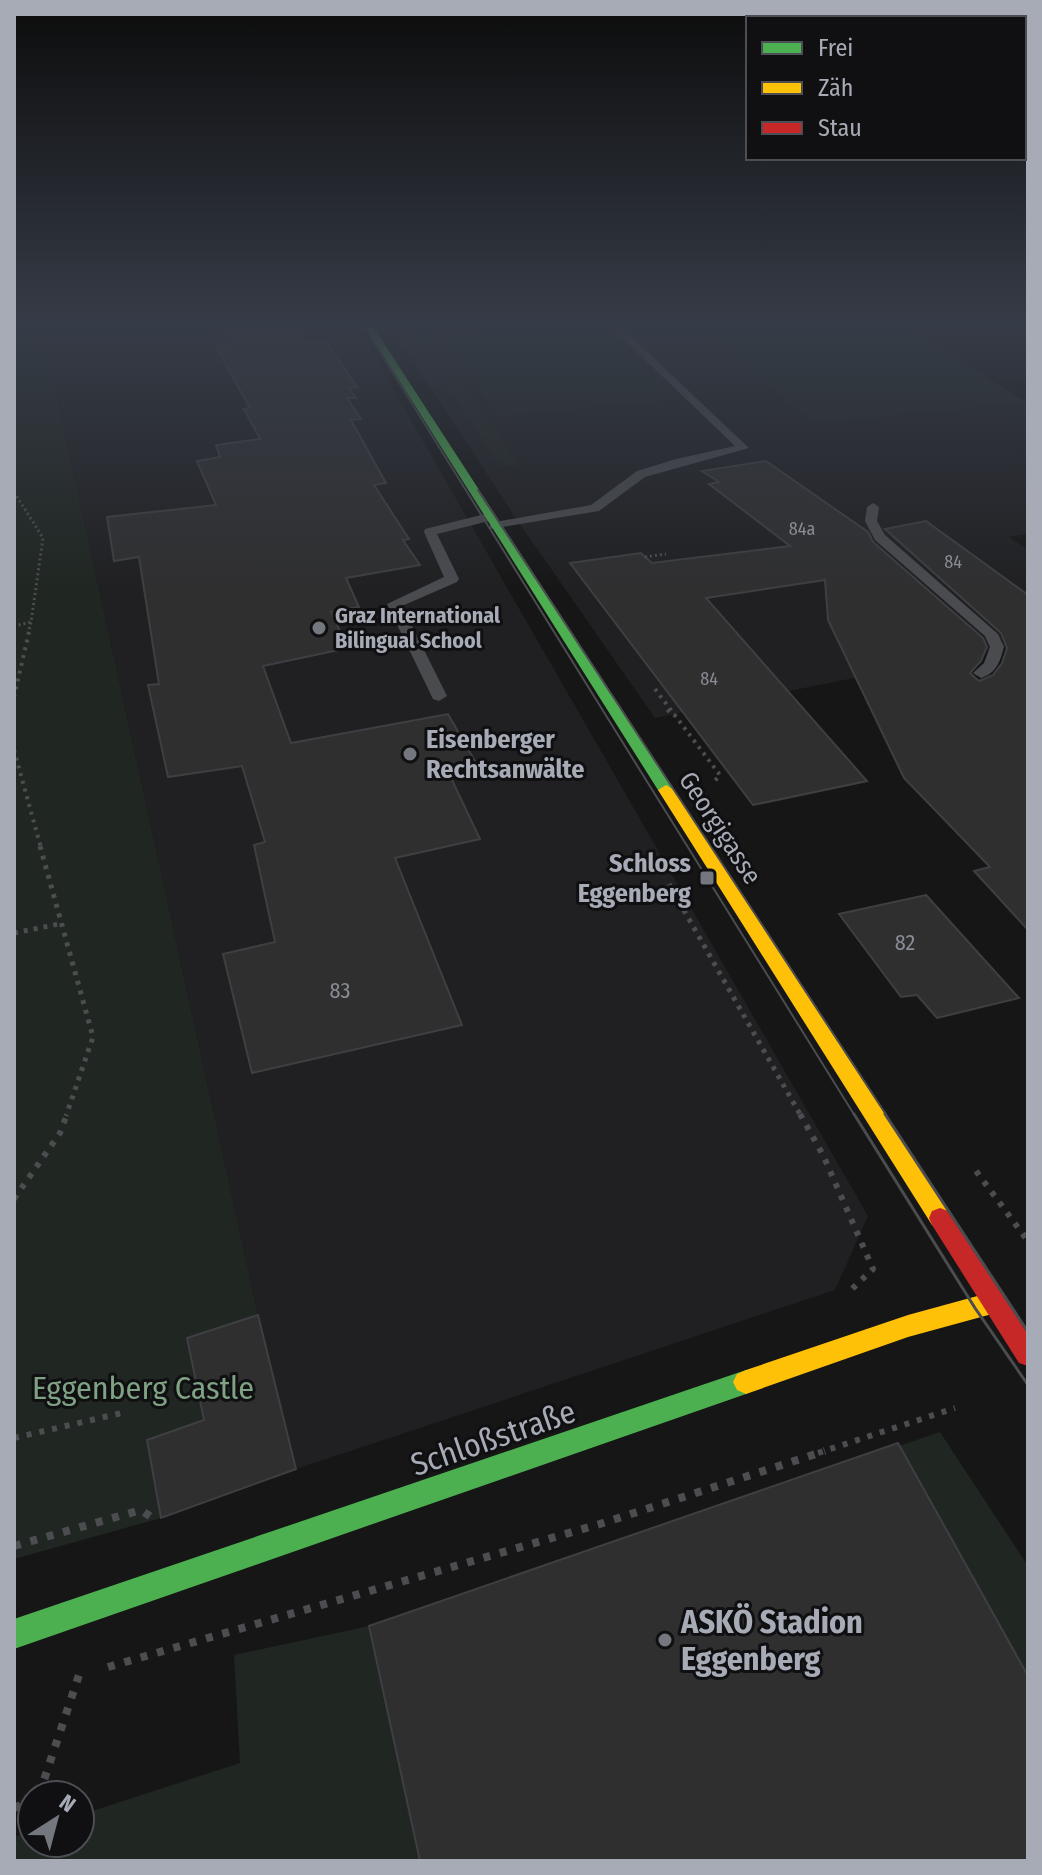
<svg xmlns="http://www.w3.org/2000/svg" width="1042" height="1875" font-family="'Fira Sans Condensed',sans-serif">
<rect width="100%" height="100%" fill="#161616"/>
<path fill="#202022" d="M 42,328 L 358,328 L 868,1216 L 835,1290 L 296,1469 L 258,1315 Z
M 392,328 L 700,328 L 813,424 L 1028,403 L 1028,534 L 1009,537 L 1028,550 L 1028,643 L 655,718 L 517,520 Z"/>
<path fill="#202621" d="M 14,328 L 42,328 L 258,1315 L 296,1469 L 161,1518 L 14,1559 Z
M 409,328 L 424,328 L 520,465 L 501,467 Z
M 525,328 L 608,328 L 681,399 L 498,417 L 441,335 Z
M 700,328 L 908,328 L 1028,403 L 813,424 Z
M 940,1432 L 1028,1566 L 1028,1861 L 14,1861 L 14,1837 L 32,1831 L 32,1843 L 80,1843 L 80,1815 L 240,1763 L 234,1655 L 369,1626 Z"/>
<path fill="#2f2f30" stroke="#3e3f42" stroke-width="2" d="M 238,328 L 295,328 L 306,343 L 326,341 L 357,387 L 349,388 L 356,398 L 347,398 L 361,419 L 351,420 L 386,483 L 374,485 L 409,539 L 403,540 L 420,565 L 346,578 L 359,607 L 331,612 L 348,648 L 263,666 L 291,743 L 448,714 L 480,770 L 451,778 L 480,839 L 395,858 L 462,1025 L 252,1073 L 223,954 L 275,942 L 254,845 L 265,842 L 242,766 L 168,777 L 148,685 L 159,684 L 139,557 L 114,561 L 107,517 L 216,505 L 197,461 L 220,457 L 216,445 L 260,439 L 244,409 L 250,408 L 216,347 L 232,345 L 225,336 L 242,334 Z
M 766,461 L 868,532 L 873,542 L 983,638 L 987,647 L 981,661 L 970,673 L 979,681 L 993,675 L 1002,663 L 1007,648 L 1001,633 L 885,529 L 926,521 L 1028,595 L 1028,930 L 974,871 L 990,867 L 904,778 L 828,620 L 825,580 L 706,598 L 867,781 L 753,805 L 570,563 L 641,553 L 652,563 L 790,546 L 709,484 L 719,482 L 702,471 Z
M 926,895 L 1019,998 L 937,1018 L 917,995 L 901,997 L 839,914 Z
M 258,1315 L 296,1469 L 161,1518 L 147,1440 L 204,1420 L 187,1338 Z
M 898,1443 L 1028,1676 L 1028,1861 L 420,1861 L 369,1626 Z"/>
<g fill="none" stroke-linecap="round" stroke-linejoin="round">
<path stroke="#4c4d50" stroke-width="3" stroke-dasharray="2 3" stroke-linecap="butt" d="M 14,330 L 19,328
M 14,492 L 43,538 L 31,622 L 14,626
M 645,557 L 666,554
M 28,634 L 31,622"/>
<path stroke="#4c4d50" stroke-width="4" stroke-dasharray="3 5" stroke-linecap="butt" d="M 655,689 L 720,775 L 713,783
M 14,697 L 29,632
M 667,710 L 677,717
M 14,750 L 41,848"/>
<path stroke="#4c4d50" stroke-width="5" stroke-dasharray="4 6" stroke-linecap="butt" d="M 40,846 L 93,1037 L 66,1116
M 669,884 L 801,1116
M 14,933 L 59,924"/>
<path stroke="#4c4d50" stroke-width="6" stroke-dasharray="5 8" stroke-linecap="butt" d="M 800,1114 L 823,1155 L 873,1269 L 852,1289
M 976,1171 L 1028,1241
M 14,1199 L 60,1133 L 67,1114
M 14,1438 L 126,1412
M 818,1453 L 955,1408"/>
<path stroke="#4c4d50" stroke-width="8" stroke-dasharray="7 10" stroke-linecap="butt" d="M 14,1546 L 141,1510 L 158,1522
M 108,1667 L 600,1524 L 825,1451
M 39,1795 L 79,1675
M 14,1808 L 32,1800"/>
<path fill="#4a4b4f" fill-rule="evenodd" d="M 612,328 L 622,328 L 749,448 L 645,477 L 599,511 L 490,529 L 490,523 L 495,522 L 591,505 L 637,471 L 676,459 L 735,446 Z
M 873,503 L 879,507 L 877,521 L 885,535 L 998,634 L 1004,647 C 1000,661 997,673 981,678 L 973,673 L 984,663 L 990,647 L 985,636 L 875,540 L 865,521 L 867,507 Z
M 489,513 L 493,514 L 493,520 L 437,534 L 459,579 L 457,582 L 402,606 L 447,696 L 439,701 L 433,699 L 387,604 L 444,577 L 424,532 L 425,529 Z"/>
<path fill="#4caf50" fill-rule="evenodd" d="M 366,328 L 374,328 L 674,790 L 672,793 L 666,795 L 658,790 Z
M 746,1370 L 755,1374 L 759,1382 L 755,1390 L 746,1394 L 14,1649 L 14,1619 Z"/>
<path fill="#ffc107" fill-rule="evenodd" d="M 666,785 L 674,790 L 948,1211 L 951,1218 L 948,1225 L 940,1228 L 932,1225 L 658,790 Z
M 992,1292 L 1000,1295 L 1004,1303 L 1000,1311 L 992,1314 L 908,1337 L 746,1394 L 737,1390 L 733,1382 L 737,1374 L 746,1370 L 908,1315 Z"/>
<path fill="#c62828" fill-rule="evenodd" d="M 940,1208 L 948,1211 L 1028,1334 L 1028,1366 L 1019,1363 L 932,1225 L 929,1218 L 932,1211 Z"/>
<path stroke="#4b4c4f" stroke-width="2" d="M 365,328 L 855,1116
M 478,490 L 887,1116"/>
<path stroke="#4b4c4f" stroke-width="3" d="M 854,1114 L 975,1308 L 1028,1385
M 885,1114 L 1028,1332"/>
</g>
<linearGradient id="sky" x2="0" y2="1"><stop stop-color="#0c0c0c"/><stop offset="0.55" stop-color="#363c47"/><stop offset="1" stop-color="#363c47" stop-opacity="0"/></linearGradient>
<rect width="1042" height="591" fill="url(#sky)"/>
<g fill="#74777e" stroke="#101012" stroke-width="3">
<circle cx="319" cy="628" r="8"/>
<circle cx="410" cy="754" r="8"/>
<rect x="699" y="870" width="16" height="16" rx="4"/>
<circle cx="665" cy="1640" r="8"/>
</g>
<g text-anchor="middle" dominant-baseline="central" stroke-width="6" stroke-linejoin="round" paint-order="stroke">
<g font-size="18" fill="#898c94">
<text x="802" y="529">84a</text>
<text x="953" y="562">84</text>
<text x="709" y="679">84</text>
</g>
<g font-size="22" font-weight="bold" fill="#a7abb6" stroke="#101012" text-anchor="start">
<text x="335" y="615">Graz International<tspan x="335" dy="25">Bilingual School</tspan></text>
</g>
<g font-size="22" fill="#898c94">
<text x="905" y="942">82</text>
<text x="340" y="990">83</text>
</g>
<g font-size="26" font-weight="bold" fill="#a7abb6" stroke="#101012" text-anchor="start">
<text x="426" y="739">Eisenberger<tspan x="426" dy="30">Rechtsanwälte</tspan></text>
<text x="691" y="863" text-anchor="end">Schloss<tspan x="691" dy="30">Eggenberg</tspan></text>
</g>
<g font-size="26" fill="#a7abb6" stroke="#101012">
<text transform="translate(720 828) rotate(57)">Georgigasse</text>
</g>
<g font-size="32" fill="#7fa184" stroke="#101012">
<text x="143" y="1388">Eggenberg Castle</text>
</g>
<g font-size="32" fill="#a7abb6" stroke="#101012">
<text transform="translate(493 1438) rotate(-19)">Schloßstraße</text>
</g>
<g font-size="32" font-weight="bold" fill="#a7abb6" stroke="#101012" text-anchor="start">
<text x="681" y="1622">ASKÖ Stadion<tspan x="681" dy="37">Eggenberg</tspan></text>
</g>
</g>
<rect width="1042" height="1875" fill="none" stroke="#a7abb6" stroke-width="32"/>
<rect x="746" y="16" width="280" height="144" fill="#101012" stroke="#4c4e54" stroke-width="2"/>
<rect x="762" y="42" width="40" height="12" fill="#4caf50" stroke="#4c4e54" stroke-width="2"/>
<text x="818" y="56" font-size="24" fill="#a7abb6">Frei</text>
<rect x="762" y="82" width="40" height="12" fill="#ffc107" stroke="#4c4e54" stroke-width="2"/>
<text x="818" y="96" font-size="24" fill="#a7abb6">Zäh</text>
<rect x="762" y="122" width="40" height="12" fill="#c62828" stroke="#4c4e54" stroke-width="2"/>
<text x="818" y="136" font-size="24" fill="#a7abb6">Stau</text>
<g transform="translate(56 1819) rotate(36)"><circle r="38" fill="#101012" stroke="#4c4e54" stroke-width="2"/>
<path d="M0-6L14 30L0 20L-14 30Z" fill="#74777e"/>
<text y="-12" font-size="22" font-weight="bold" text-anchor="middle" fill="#a7abb6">N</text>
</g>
</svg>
